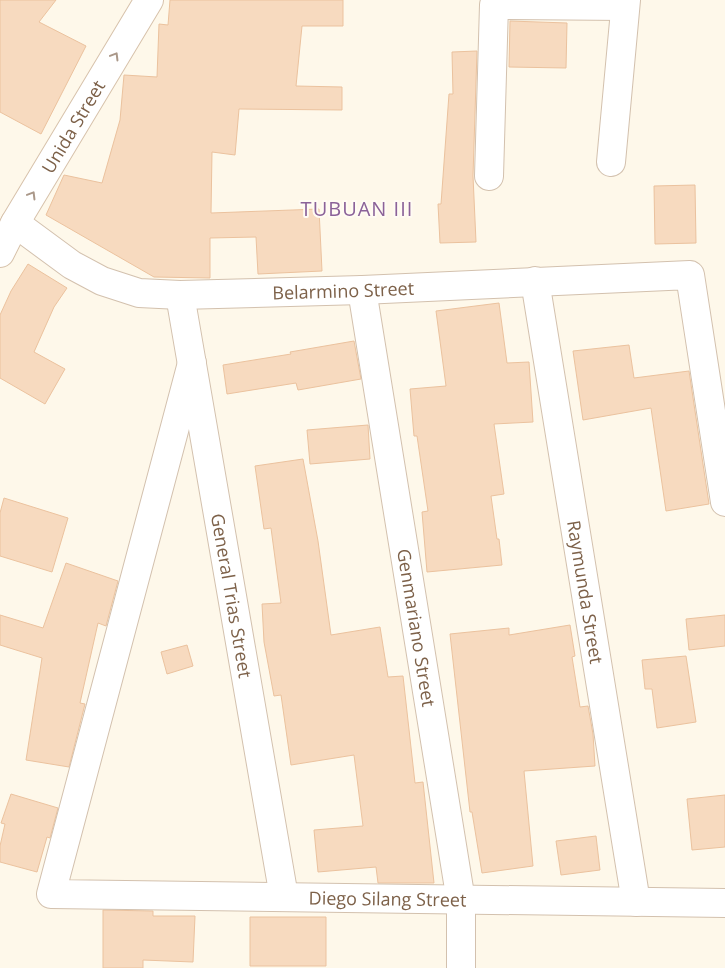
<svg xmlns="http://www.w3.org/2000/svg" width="725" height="968" font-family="'Open Sans',sans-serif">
<rect width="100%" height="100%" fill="#fef8ea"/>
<path fill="#f7dabf" stroke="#ebc29e" d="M 0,0 L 56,0 L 39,22 L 86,46 L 41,134 L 0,112 Z
M 170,0 L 343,0 L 343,26 L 302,26 L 296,86 L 342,87 L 342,110 L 239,109 L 235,155 L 212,152 L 211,213 L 319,209 L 322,271 L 258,274 L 256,237 L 210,238 L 210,278 L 154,277 L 46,215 L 64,175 L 102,183 L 120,120 L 124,75 L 157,77 L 159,24 L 168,25 Z
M 510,21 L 567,23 L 566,68 L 509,67 Z
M 477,51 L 473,176 L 476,242 L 440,243 L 438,204 L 441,204 L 449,94 L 453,94 L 452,52 Z
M 695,185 L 696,243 L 655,244 L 654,186 Z
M 28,264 L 67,288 L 54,307 L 34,352 L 65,369 L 45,404 L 0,378 L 0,315 L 11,291 Z
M 499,303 L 507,363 L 529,362 L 533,422 L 494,424 L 504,494 L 491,496 L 497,539 L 499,539 L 502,565 L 427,572 L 422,512 L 428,511 L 417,436 L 414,436 L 410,389 L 446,386 L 436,311 Z
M 354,341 L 361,379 L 298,390 L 296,383 L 227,394 L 223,365 L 291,354 L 290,352 Z
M 629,345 L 634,378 L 689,371 L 709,504 L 666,511 L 651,408 L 583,420 L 573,351 Z
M 368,425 L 370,459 L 310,464 L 307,430 Z
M 303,459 L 318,541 L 331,635 L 380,627 L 388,677 L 403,676 L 415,783 L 423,782 L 434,883 L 378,883 L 376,867 L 318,872 L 314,830 L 363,826 L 354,755 L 291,765 L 281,695 L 274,696 L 264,642 L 262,604 L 281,603 L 271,528 L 264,529 L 255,466 Z
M 4,498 L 68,518 L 52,572 L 0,556 L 0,513 Z
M 66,563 L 118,581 L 106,626 L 98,623 L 80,703 L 85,704 L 69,767 L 26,760 L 42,658 L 0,645 L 0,615 L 43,628 Z
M 725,615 L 725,646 L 689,650 L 686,619 Z
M 570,625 L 575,656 L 572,657 L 580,707 L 588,706 L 593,734 L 595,766 L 524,771 L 533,866 L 482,873 L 472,812 L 470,812 L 450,634 L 509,628 L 509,635 Z
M 187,645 L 193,666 L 167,674 L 161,652 Z
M 686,656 L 696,722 L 657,728 L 652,689 L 645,689 L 642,660 Z
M 11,794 L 58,808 L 50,838 L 47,837 L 37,872 L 0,862 L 0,846 L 5,824 L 1,823 Z
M 725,795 L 725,847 L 692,850 L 687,799 Z
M 596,836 L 600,870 L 561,875 L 556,841 Z
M 103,910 L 153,911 L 153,916 L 195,916 L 193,962 L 143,960 L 143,968 L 103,968 Z
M 250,917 L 326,917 L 326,966 L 250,966 Z"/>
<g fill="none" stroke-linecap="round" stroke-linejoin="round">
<g stroke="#d3c1ae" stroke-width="30">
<g id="street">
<path d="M 611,162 L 626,0"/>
<path d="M 489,176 L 494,5 L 625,6"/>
<path id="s1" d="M 15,223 L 72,265 L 102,281 L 139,293 L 180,295 L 362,290 L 690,275 L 725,502"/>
<path id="s2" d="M 535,281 L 636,902"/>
<path id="s3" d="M 362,290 L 461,901 L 461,968"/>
<path id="s4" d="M 180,295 L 284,897"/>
<path id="s5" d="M 192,363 L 51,894 L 725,903"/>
</g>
</g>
<g stroke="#d7c2ab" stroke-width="30">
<g id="secondary">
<path id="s6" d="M 0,253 L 15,223 L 149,0"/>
</g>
</g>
<use href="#street" stroke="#fff" stroke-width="28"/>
<use href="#secondary" stroke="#fff" stroke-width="28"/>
</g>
<defs><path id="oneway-chevron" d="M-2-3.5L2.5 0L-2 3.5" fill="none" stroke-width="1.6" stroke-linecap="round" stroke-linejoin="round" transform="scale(1.25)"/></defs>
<g stroke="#aa9889">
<use href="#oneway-chevron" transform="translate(115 56) rotate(-59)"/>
<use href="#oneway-chevron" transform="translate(32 195) rotate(-59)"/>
</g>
<g text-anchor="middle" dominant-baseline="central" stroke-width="4" stroke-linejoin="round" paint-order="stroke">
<g font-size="18" fill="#7d6149" stroke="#fffbf3">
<text stroke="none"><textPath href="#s6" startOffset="146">Unida Street</textPath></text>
<text stroke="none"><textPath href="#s1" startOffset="348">Belarmino Street</textPath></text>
<text stroke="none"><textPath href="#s2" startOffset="315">Raymunda Street</textPath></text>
<text stroke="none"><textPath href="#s4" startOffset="305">General Trias Street</textPath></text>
<text stroke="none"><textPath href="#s3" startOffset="342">Genmariano Street</textPath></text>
<text stroke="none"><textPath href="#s5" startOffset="886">Diego Silang Street</textPath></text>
</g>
<g font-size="20" letter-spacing="1" fill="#8b6299" stroke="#fffbf3">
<text x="357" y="208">TUBUAN III</text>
</g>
</g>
</svg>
